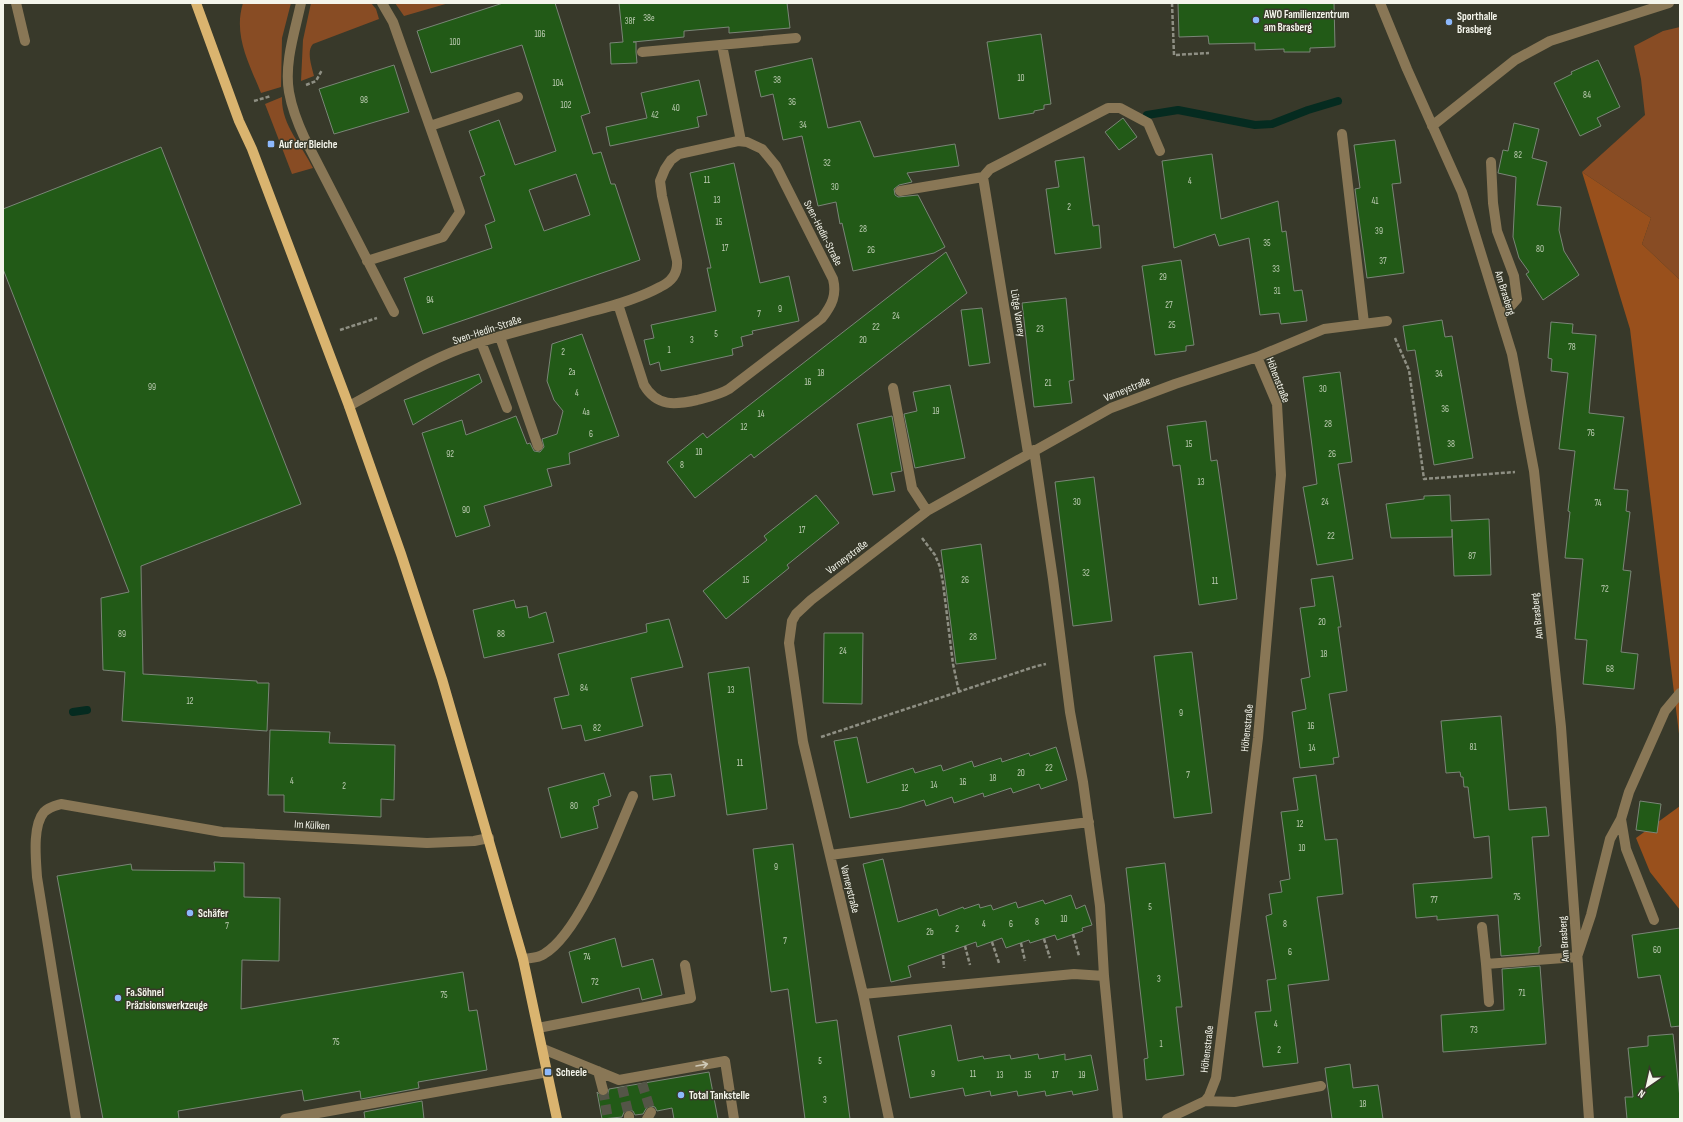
<svg xmlns="http://www.w3.org/2000/svg" width="1683" height="1122" font-family="'Sofia Sans Condensed',sans-serif">
<rect width="100%" height="100%" fill="#38392a"/>
<path fill="#884c24" d="M 243,3 L 291,3 L 282,38 L 281,87 L 261,93 C 249,63 233,35 243,3 Z
M 311,3 L 371,3 L 376,9 L 379,19 L 313,44 C 306,51 312,67 314,76 L 301,81 L 303,40 Z
M 395,3 L 449,3 L 404,16 Z
M 1680,27 L 1680,280 L 1642,244 L 1651,218 L 1582,172 L 1645,115 L 1641,79 L 1634,46 L 1663,31 Z
M 282,97 C 281,125 302,145 313,168 L 292,174 L 265,104 Z"/>
<path fill="#99501c" d="M 1582,172 L 1651,218 L 1642,244 L 1680,280 L 1680,742 L 1630,329 Z
M 1680,806 L 1680,910 L 1650,872 L 1636,838 Z"/>
<g fill="none" stroke-linecap="round" stroke-linejoin="round">
<path stroke="#052b20" stroke-width="8" d="M 1147,115 L 1178,110 L 1255,125 L 1272,124 L 1308,110 L 1338,101
M 73,712 L 87,710"/>
</g>
<path fill="#225a17" stroke="#7a8577" fill-rule="evenodd" d="M 503,3 L 555,3 L 590,113 L 581,116 L 593,154 L 601,152 L 611,184 L 615,184 L 640,260 L 423,334 L 404,278 L 492,248 L 485,225 L 495,221 L 480,177 L 485,175 L 469,131 L 499,120 L 515,165 L 556,151 L 522,45 L 431,73 L 417,31 ZM 576,174 L 590,215 L 544,231 L 529,190 Z
M 619,3 L 787,3 L 790,28 L 729,33 L 729,27 L 684,31 L 684,37 L 633,42 L 636,42 L 636,52 L 637,63 L 611,64 L 610,43 L 623,42 Z
M 1178,3 L 1334,3 L 1335,47 L 1310,48 L 1310,52 L 1284,52 L 1284,49 L 1255,50 L 1255,43 L 1209,44 L 1208,36 L 1179,37 Z
M 1041,34 L 1051,104 L 1044,105 L 1044,109 L 1034,111 L 1034,113 L 999,119 L 987,42 Z
M 812,58 L 828,128 L 860,121 L 874,157 L 955,144 L 959,166 L 907,173 L 912,182 L 899,185 L 894,189 L 895,195 L 898,197 L 918,195 L 945,247 L 934,253 L 853,271 L 842,223 L 840,224 L 836,202 L 818,206 L 802,136 L 783,140 L 773,94 L 761,97 L 755,71 Z
M 1598,60 L 1620,107 L 1597,118 L 1601,126 L 1580,136 L 1554,83 L 1572,74 L 1571,72 Z
M 394,65 L 409,112 L 334,134 L 319,89 Z
M 699,80 L 707,115 L 697,117 L 699,127 L 610,146 L 606,127 L 647,118 L 641,93 Z
M 1123,118 L 1137,137 L 1119,150 L 1105,132 Z
M 1514,123 L 1539,129 L 1532,158 L 1547,162 L 1537,205 L 1561,207 L 1559,230 L 1564,251 L 1579,275 L 1543,300 L 1526,274 L 1529,272 L 1519,258 L 1513,237 L 1516,177 L 1498,173 L 1503,150 L 1508,151 Z
M 1395,140 L 1401,183 L 1392,184 L 1404,273 L 1367,278 L 1355,189 L 1360,188 L 1354,145 Z
M 161,147 L 301,504 L 141,566 L 143,674 L 257,681 L 257,683 L 269,683 L 267,731 L 122,721 L 125,672 L 103,670 L 101,598 L 129,592 L 3,269 L 3,209 Z
M 1212,154 L 1221,219 L 1278,201 L 1282,232 L 1286,231 L 1294,291 L 1302,290 L 1307,321 L 1281,324 L 1279,313 L 1260,315 L 1249,238 L 1219,246 L 1215,234 L 1174,248 L 1162,161 Z
M 1084,157 L 1093,226 L 1099,225 L 1101,248 L 1055,254 L 1046,189 L 1059,187 L 1055,161 Z
M 734,163 L 760,283 L 789,276 L 799,321 L 752,331 L 753,334 L 741,337 L 743,346 L 732,349 L 733,355 L 661,371 L 659,362 L 650,365 L 644,340 L 654,338 L 651,325 L 716,311 L 707,268 L 711,268 L 690,173 Z
M 946,252 L 967,293 L 754,458 L 751,454 L 695,498 L 667,462 L 703,433 L 707,438 Z
M 1181,260 L 1194,345 L 1186,346 L 1186,351 L 1155,355 L 1142,266 Z
M 1066,298 L 1074,380 L 1069,381 L 1072,403 L 1034,407 L 1022,303 Z
M 982,308 L 990,363 L 969,366 L 961,310 Z
M 1442,320 L 1445,337 L 1452,336 L 1473,458 L 1434,465 L 1415,350 L 1407,351 L 1403,326 Z
M 1551,322 L 1573,324 L 1572,333 L 1596,335 L 1589,413 L 1624,417 L 1614,489 L 1628,490 L 1626,511 L 1630,512 L 1623,570 L 1631,571 L 1621,652 L 1638,654 L 1634,689 L 1583,684 L 1587,640 L 1575,639 L 1583,559 L 1565,558 L 1570,512 L 1568,511 L 1575,451 L 1559,449 L 1568,373 L 1551,371 L 1552,359 L 1548,358 Z
M 582,334 L 619,436 L 569,453 L 570,464 L 547,469 L 552,486 L 484,506 L 490,526 L 456,537 L 422,433 L 462,420 L 466,435 L 516,416 L 527,444 L 530,443 L 534,451 L 540,452 L 544,447 L 542,439 L 557,434 L 563,411 L 554,400 L 547,381 L 552,344 Z
M 1340,372 L 1352,462 L 1338,464 L 1353,559 L 1317,565 L 1303,487 L 1317,484 L 1303,377 Z
M 479,374 L 482,382 L 413,425 L 404,400 Z
M 950,385 L 965,458 L 915,468 L 904,414 L 917,411 L 913,392 Z
M 892,416 L 902,471 L 891,473 L 895,491 L 873,495 L 857,424 Z
M 1206,421 L 1211,461 L 1217,460 L 1237,599 L 1199,605 L 1180,465 L 1173,466 L 1167,426 Z
M 1094,477 L 1112,621 L 1073,626 L 1055,482 Z
M 816,495 L 839,523 L 787,565 L 789,568 L 726,619 L 703,591 L 767,540 L 764,536 Z
M 1450,495 L 1451,521 L 1489,519 L 1491,575 L 1454,576 L 1452,529 L 1452,537 L 1391,538 L 1386,504 L 1424,499 L 1424,496 Z
M 981,544 L 996,659 L 956,664 L 941,550 Z
M 1333,576 L 1341,627 L 1338,627 L 1347,691 L 1329,694 L 1339,757 L 1333,758 L 1334,764 L 1300,768 L 1292,712 L 1306,709 L 1301,679 L 1310,677 L 1300,608 L 1315,606 L 1311,579 Z
M 514,600 L 516,608 L 527,606 L 529,618 L 546,612 L 554,642 L 484,658 L 473,610 Z
M 669,619 L 683,667 L 631,678 L 643,726 L 585,741 L 581,725 L 562,729 L 554,698 L 569,695 L 558,654 L 647,632 L 646,624 Z
M 824,633 L 863,633 L 862,704 L 823,703 Z
M 1192,652 L 1212,813 L 1174,818 L 1154,656 Z
M 749,667 L 767,809 L 727,815 L 708,673 Z
M 1501,716 L 1509,810 L 1546,807 L 1549,836 L 1532,837 L 1541,946 L 1539,947 L 1539,953 L 1501,956 L 1498,915 L 1437,920 L 1437,916 L 1416,918 L 1413,884 L 1492,878 L 1489,836 L 1474,838 L 1468,787 L 1464,787 L 1463,777 L 1461,777 L 1460,772 L 1446,773 L 1441,721 Z
M 270,730 L 330,732 L 329,743 L 395,745 L 394,800 L 381,799 L 381,817 L 284,812 L 284,795 L 268,795 Z
M 857,737 L 867,783 L 913,768 L 915,773 L 941,765 L 943,771 L 972,761 L 974,767 L 1001,758 L 1002,762 L 1029,753 L 1030,756 L 1056,747 L 1067,780 L 1041,789 L 1039,784 L 1013,793 L 1011,788 L 984,797 L 983,793 L 954,803 L 952,797 L 926,806 L 924,800 L 899,808 L 850,818 L 834,741 Z
M 604,773 L 611,796 L 598,800 L 599,805 L 593,807 L 598,828 L 561,838 L 548,788 Z
M 671,774 L 675,796 L 653,800 L 650,776 Z
M 1316,775 L 1325,840 L 1337,839 L 1343,894 L 1317,897 L 1329,980 L 1288,985 L 1298,1063 L 1263,1067 L 1255,1012 L 1271,1011 L 1267,980 L 1276,979 L 1266,916 L 1272,914 L 1269,894 L 1282,892 L 1280,881 L 1290,879 L 1281,812 L 1298,810 L 1293,778 Z
M 1640,801 L 1661,804 L 1657,833 L 1636,830 Z
M 793,844 L 816,1023 L 837,1020 L 850,1119 L 805,1119 L 788,989 L 771,992 L 753,849 Z
M 883,859 L 898,922 L 937,909 L 939,916 L 963,907 L 964,909 L 979,904 L 980,908 L 991,905 L 993,910 L 1016,902 L 1018,908 L 1043,900 L 1045,904 L 1071,895 L 1076,909 L 1085,905 L 1092,925 L 1082,928 L 1083,931 L 1057,940 L 1055,935 L 1030,943 L 1029,940 L 1006,948 L 1002,938 L 977,947 L 976,942 L 908,966 L 911,977 L 891,982 L 863,864 Z
M 214,862 L 244,863 L 244,897 L 280,898 L 279,961 L 242,960 L 241,1009 L 463,972 L 469,1011 L 477,1010 L 487,1070 L 418,1082 L 419,1088 L 361,1099 L 360,1091 L 304,1101 L 302,1090 L 178,1111 L 179,1119 L 103,1119 L 57,876 L 131,864 L 132,870 L 215,871 Z
M 1165,863 L 1182,1007 L 1176,1007 L 1184,1075 L 1146,1080 L 1144,1059 L 1148,1058 L 1126,868 Z
M 1680,928 L 1680,1026 L 1671,1027 L 1660,975 L 1638,978 L 1632,935 Z
M 615,938 L 622,967 L 653,959 L 662,995 L 642,1000 L 639,988 L 582,1003 L 569,952 Z
M 1540,966 L 1546,1044 L 1443,1052 L 1441,1015 L 1504,1010 L 1502,969 Z
M 951,1025 L 958,1061 L 983,1056 L 984,1059 L 1010,1055 L 1011,1059 L 1038,1054 L 1039,1059 L 1065,1054 L 1065,1060 L 1091,1055 L 1098,1090 L 1073,1095 L 1072,1091 L 1046,1096 L 1045,1091 L 1018,1096 L 1017,1091 L 991,1096 L 990,1091 L 965,1096 L 963,1088 L 910,1098 L 898,1036 Z
M 1673,1034 L 1680,1098 L 1680,1119 L 1627,1119 L 1625,1097 L 1633,1097 L 1628,1048 L 1648,1046 L 1648,1036 Z
M 1350,1064 L 1353,1088 L 1378,1085 L 1383,1119 L 1332,1119 L 1325,1068 Z
M 709,1072 L 718,1119 L 674,1119 L 672,1108 L 657,1111 L 655,1107 L 651,1106 L 647,1107 L 643,1114 L 635,1115 L 633,1111 L 629,1110 L 624,1112 L 622,1117 L 602,1119 L 597,1092 L 601,1096 L 604,1096 L 608,1094 L 609,1089 Z
M 422,1101 L 424,1119 L 365,1119 L 364,1112 Z"/>
<g fill="none" stroke-linecap="round" stroke-linejoin="round">
<path stroke="#545547" stroke-width="10" stroke-dasharray="10 5" stroke-linecap="butt" d="M 642,1083 L 651,1112
M 622,1087 L 629,1116
M 603,1090 L 608,1119"/>
<path stroke="#8e8f83" stroke-width="2.5" stroke-dasharray="4 2" stroke-linecap="butt" d="M 1172,3 L 1174,55 L 1209,53
M 306,85 L 316,81 L 322,70
M 254,101 L 271,96
M 340,330 L 377,318
M 1395,338 L 1409,370 L 1424,479 L 1515,472
M 922,538 L 935,555 L 940,567 L 943,583 L 953,664 L 959,692
M 821,737 L 1037,666 L 1046,664
M 1073,934 L 1079,956
M 1044,939 L 1050,958
M 992,942 L 999,963
M 1021,943 L 1025,961
M 965,946 L 970,965
M 943,955 L 944,968"/>
<path stroke="#897756" stroke-width="10" d="M 16,3 L 25,41
M 301,3 C 295,31 284,63 289,92 C 292,109 298,124 305,139 L 394,312
M 1380,3 L 1407,69 L 1462,192 L 1512,354 L 1534,471 L 1561,727 L 1589,1119
M 722,45 L 741,141
M 642,52 L 796,38
M 430,126 L 518,97
M 1432,126 L 1515,60 L 1550,41 L 1669,3
M 1342,134 L 1364,323
M 1491,162 L 1493,203 L 1497,231 L 1514,276 L 1517,299 L 1501,317
M 983,177 L 1028,453
M 900,191 L 983,177 L 990,169 L 1108,108 L 1120,108 L 1148,123 L 1160,151
M 367,261 L 443,237 L 460,212 L 393,22 L 382,3
M 500,337 L 538,446
M 481,342 L 507,408
M 893,388 L 912,488 L 927,511
M 349,406 C 390,384 430,358 474,344 C 512,332 551,323 589,312 C 613,306 638,299 660,287 C 671,282 678,274 677,261 L 662,196 L 660,181 L 665,169 L 671,160 L 679,154 L 738,141 L 747,142 L 762,149 L 776,166 L 833,279 C 837,295 832,305 822,318 L 729,389 C 719,395 708,397 697,400 C 675,405 657,407 644,385 L 618,304
M 1034,450 L 1053,579 L 1070,712 L 1083,782 L 1100,906 L 1104,976 L 1118,1119
M 830,855 L 1089,822
M 1654,920 L 1626,849 L 1621,819 L 1629,792 L 1665,711 L 1680,693
M 1482,927 L 1486,964
M 523,959 C 530,958 539,958 544,954 C 581,932 615,837 633,796
M 863,994 L 1074,974 L 1104,976
M 1489,1002 L 1486,964 L 1577,957 L 1591,915 L 1610,839 L 1621,819
M 538,1028 L 691,998 L 685,965
M 543,1049 L 619,1080 L 725,1061 L 734,1119
M 598,1071 L 603,1090
M 1205,1101 L 1235,1102 L 1321,1086
M 629,1116 L 629,1119
M 76,1119 L 37,877 C 36,860 32,826 44,812 C 49,807 54,806 61,804 L 222,832 L 427,843 L 474,841 L 489,838
M 285,1119 L 548,1072
M 647,1119 L 651,1112
M 889,1119 L 863,994 L 803,742 L 789,643 L 792,621 L 796,614 L 811,600 L 927,511 L 1111,408 L 1175,384 L 1257,357 L 1324,329 L 1387,321
M 1167,1119 L 1205,1101 L 1209,1096 L 1216,1078 L 1258,738 L 1281,475 L 1277,404 L 1257,357"/>
<path stroke="#dab46f" stroke-width="10" d="M 196,3 L 239,121 L 252,149 L 349,406 L 401,554 L 442,679 L 523,959 L 557,1119"/>
</g>
<defs><path id="oneway-shaft" d="M-6 0H5M1.5-3L5.5 0L1.5 3" fill="none" stroke-width="1.6" stroke-linecap="round" stroke-linejoin="round"/></defs>
<use stroke="#cfc9b7" href="#oneway-shaft" transform="translate(702 1065) rotate(-10)"/>
<g fill="#8db9fc" stroke="#38392a" stroke-width="1.5">
<circle cx="1256" cy="20" r="4"/>
<circle cx="1449" cy="22" r="4"/>
<rect x="267" y="140" width="8" height="8" rx="2"/>
<circle cx="190" cy="913" r="4"/>
<circle cx="118" cy="998" r="4"/>
<rect x="544" y="1068" width="8" height="8" rx="2"/>
<circle cx="681" cy="1095" r="4"/>
</g>
<g text-anchor="middle" dominant-baseline="central" stroke-width="3" stroke-linejoin="round" paint-order="stroke">
<g font-size="9" fill="#c0ceb6">
<text x="649" y="18">38e</text>
<text x="630" y="21">38f</text>
<text x="540" y="34">106</text>
<text x="455" y="42">100</text>
<text x="1021" y="78">10</text>
<text x="777" y="80">38</text>
<text x="558" y="83">104</text>
<text x="1587" y="95">84</text>
<text x="364" y="100">98</text>
<text x="792" y="102">36</text>
<text x="566" y="105">102</text>
<text x="676" y="108">40</text>
<text x="655" y="115">42</text>
<text x="803" y="125">34</text>
<text x="1518" y="155">82</text>
<text x="827" y="163">32</text>
<text x="707" y="180">11</text>
<text x="1190" y="181">4</text>
<text x="835" y="187">30</text>
<text x="717" y="200">13</text>
<text x="1375" y="201">41</text>
<text x="1069" y="207">2</text>
<text x="719" y="222">15</text>
<text x="863" y="229">28</text>
<text x="1379" y="231">39</text>
<text x="1267" y="243">35</text>
<text x="725" y="248">17</text>
<text x="1540" y="249">80</text>
<text x="871" y="250">26</text>
<text x="1383" y="261">37</text>
<text x="1276" y="269">33</text>
<text x="1163" y="277">29</text>
<text x="1277" y="291">31</text>
<text x="430" y="300">94</text>
<text x="1169" y="305">27</text>
<text x="780" y="309">9</text>
<text x="759" y="314">7</text>
<text x="896" y="316">24</text>
<text x="1172" y="325">25</text>
<text x="876" y="327">22</text>
<text x="1040" y="329">23</text>
<text x="716" y="334">5</text>
<text x="692" y="340">3</text>
<text x="863" y="340">20</text>
<text x="1572" y="347">78</text>
<text x="669" y="350">1</text>
<text x="563" y="352">2</text>
<text x="572" y="372">2a</text>
<text x="821" y="373">18</text>
<text x="1439" y="374">34</text>
<text x="808" y="382">16</text>
<text x="1048" y="383">21</text>
<text x="152" y="387">99</text>
<text x="1323" y="389">30</text>
<text x="577" y="393">4</text>
<text x="1445" y="409">36</text>
<text x="936" y="411">19</text>
<text x="586" y="412">4a</text>
<text x="761" y="414">14</text>
<text x="1328" y="424">28</text>
<text x="744" y="427">12</text>
<text x="1591" y="433">76</text>
<text x="591" y="434">6</text>
<text x="1189" y="444">15</text>
<text x="1451" y="444">38</text>
<text x="699" y="452">10</text>
<text x="450" y="454">92</text>
<text x="1332" y="454">26</text>
<text x="682" y="465">8</text>
<text x="1201" y="482">13</text>
<text x="1077" y="502">30</text>
<text x="1325" y="502">24</text>
<text x="1598" y="503">74</text>
<text x="466" y="510">90</text>
<text x="802" y="530">17</text>
<text x="1331" y="536">22</text>
<text x="1472" y="556">87</text>
<text x="1086" y="573">32</text>
<text x="746" y="580">15</text>
<text x="965" y="580">26</text>
<text x="1215" y="581">11</text>
<text x="1605" y="589">72</text>
<text x="1322" y="622">20</text>
<text x="122" y="634">89</text>
<text x="501" y="634">88</text>
<text x="973" y="637">28</text>
<text x="843" y="651">24</text>
<text x="1324" y="654">18</text>
<text x="1610" y="669">68</text>
<text x="584" y="688">84</text>
<text x="731" y="690">13</text>
<text x="190" y="701">12</text>
<text x="1181" y="713">9</text>
<text x="1311" y="726">16</text>
<text x="597" y="728">82</text>
<text x="1473" y="747">81</text>
<text x="1312" y="748">14</text>
<text x="740" y="763">11</text>
<text x="1049" y="768">22</text>
<text x="1021" y="773">20</text>
<text x="1188" y="775">7</text>
<text x="993" y="778">18</text>
<text x="292" y="781">4</text>
<text x="963" y="782">16</text>
<text x="934" y="785">14</text>
<text x="344" y="786">2</text>
<text x="905" y="788">12</text>
<text x="574" y="806">80</text>
<text x="1300" y="824">12</text>
<text x="1302" y="848">10</text>
<text x="776" y="867">9</text>
<text x="1517" y="897">75</text>
<text x="1434" y="900">77</text>
<text x="1150" y="907">5</text>
<text x="1064" y="919">10</text>
<text x="1037" y="922">8</text>
<text x="984" y="924">4</text>
<text x="1011" y="924">6</text>
<text x="1285" y="924">8</text>
<text x="227" y="926">7</text>
<text x="957" y="929">2</text>
<text x="930" y="932">2b</text>
<text x="785" y="941">7</text>
<text x="1657" y="950">60</text>
<text x="1290" y="952">6</text>
<text x="587" y="957">74</text>
<text x="1159" y="979">3</text>
<text x="595" y="982">72</text>
<text x="1522" y="993">71</text>
<text x="444" y="995">75</text>
<text x="1276" y="1024">4</text>
<text x="1474" y="1030">73</text>
<text x="336" y="1042">75</text>
<text x="1161" y="1044">1</text>
<text x="1279" y="1050">2</text>
<text x="820" y="1061">5</text>
<text x="933" y="1074">9</text>
<text x="973" y="1074">11</text>
<text x="1000" y="1075">13</text>
<text x="1028" y="1075">15</text>
<text x="1055" y="1075">17</text>
<text x="1082" y="1075">19</text>
<text x="825" y="1100">3</text>
<text x="1363" y="1104">18</text>
</g>
<g font-size="11" font-weight="bold" fill="#f4f5eb" stroke="#38392a" text-anchor="start">
<text x="1264" y="14">AWO Familienzentrum<tspan x="1264" dy="13">am Brasberg</tspan></text>
<text x="1457" y="16">Sporthalle<tspan x="1457" dy="13">Brasberg</tspan></text>
<text x="279" y="144">Auf der Bleiche</text>
<text x="198" y="913">Schäfer</text>
<text x="126" y="992">Fa.Söhnel<tspan x="126" dy="13">Präzisionswerkzeuge</tspan></text>
<text x="556" y="1072">Scheele</text>
<text x="689" y="1095">Total Tankstelle</text>
</g>
<g font-size="11" fill="#f4f5eb" stroke="#38392a">
<text transform="translate(823 233) rotate(63)">Sven-Hedin-Straße</text>
<text transform="translate(1505 293) rotate(73)">Am Brasberg</text>
<text transform="translate(1018 313) rotate(81)">Lütge Varney</text>
<text transform="translate(487 330) rotate(-18)">Sven-Hedin-Straße</text>
<text transform="translate(1278 380) rotate(69)">Höhenstraße</text>
<text transform="translate(1127 389) rotate(-22)">Varneystraße</text>
<text transform="translate(847 557) rotate(-37)">Varneystraße</text>
<text transform="translate(1537 616) rotate(-96)">Am Brasberg</text>
<text transform="translate(1247 728) rotate(-84)">Höhenstraße</text>
<text transform="translate(312 825) rotate(3)">Im Külken</text>
<text transform="translate(850 889) rotate(76)">Varneystraße</text>
<text transform="translate(1564 939) rotate(-94)">Am Brasberg</text>
<text transform="translate(1207 1049) rotate(-83)">Höhenstraße</text>
</g>
</g>
<rect width="1683" height="1122" fill="none" stroke="#f4f5eb" stroke-width="8"/>
<g transform="translate(1647 1086) rotate(214)" stroke="#38392a" stroke-width="3" paint-order="stroke">
<path d="M0-3L7 15L0 10L-7 15Z" fill="#f4f5eb"/>
<text y="-6" font-size="11" font-weight="bold" text-anchor="middle" fill="#f4f5eb">N</text>
</g>
</svg>
